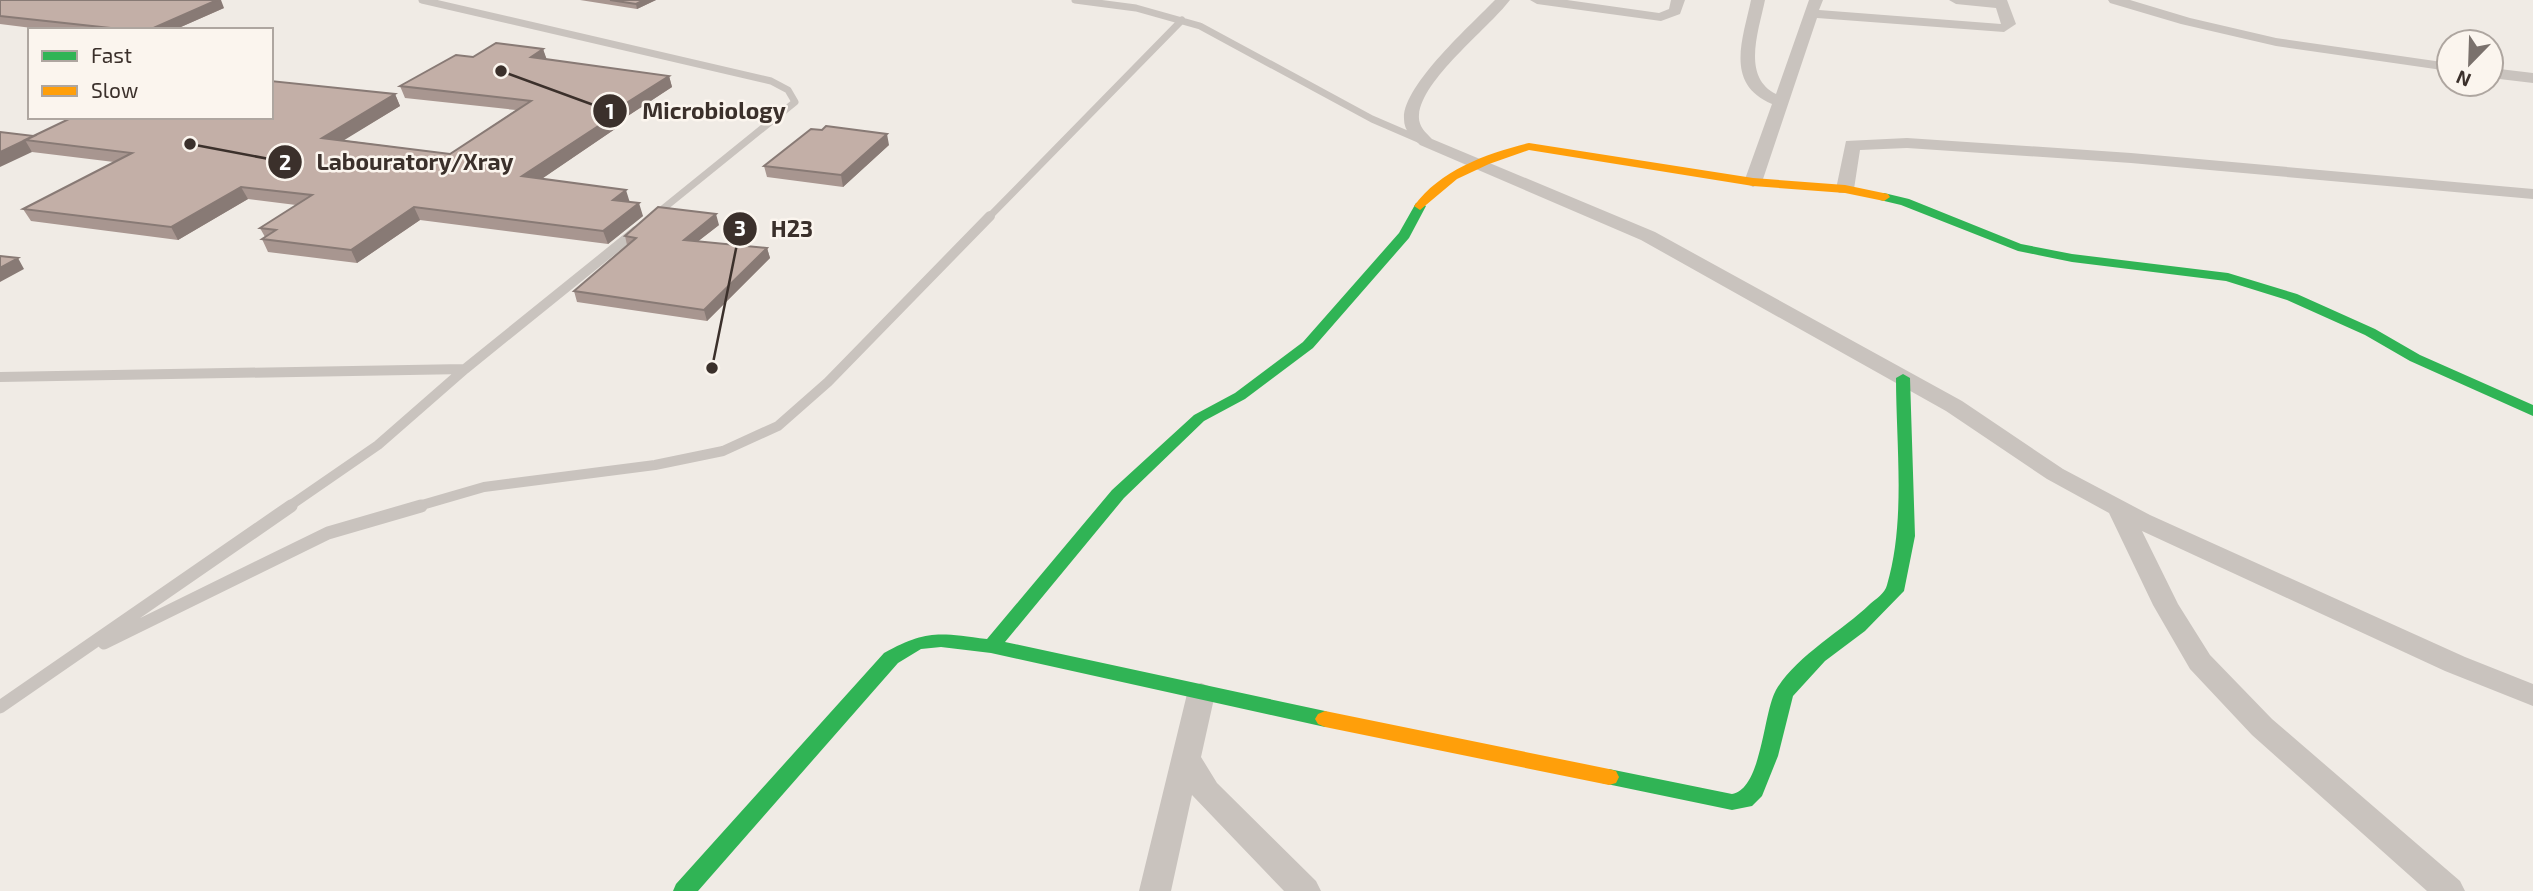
<svg xmlns="http://www.w3.org/2000/svg" width="2533" height="891" font-family="'Exo 2',sans-serif">
<rect width="100%" height="100%" fill="#f0ebe5"/>
<g fill="none" stroke-linecap="round" stroke-linejoin="round">
<path stroke="#c9c3be" stroke-width="7" d="M 422,0 L 771,81 L 788,90 L 795,102 L 654,216
M 1075,0 L 1136,8 L 1200,26 L 1372,119 L 1423,141
M 988,218 L 1182,20"/>
<path stroke="#c9c3be" stroke-width="10" d="M 0,377 L 465,369
M 288,507 L 378,445 L 465,369 L 636,231
M 415,507 L 484,487 L 655,465 L 723,451 L 778,426 L 828,382 L 990,216"/>
<path stroke="#c9c3be" stroke-width="13" d="M 104,643 L 328,533 L 421,506
M 0,707 L 291,506"/>
<path fill="#c9c3be" fill-rule="evenodd" d="M 1495,0 L 1510,0 C 1487,30 1422,79 1419,115 C 1418,126 1425,132 1432,139 L 1655,232 L 1962,401 L 2063,469 L 2150,515 L 2465,657 L 2533,684 L 2533,706 L 2445,671 L 2142,531 L 2178,604 L 2210,655 L 2272,719 L 2460,881 L 2465,891 L 2427,891 L 2252,735 L 2190,669 L 2153,605 L 2109,513 L 2047,479 L 1946,411 L 1641,240 L 1420,145 C 1412,137 1404,131 1404,119 C 1402,86 1472,24 1495,0 Z
M 1530,0 L 1567,0 L 1659,13 L 1669,9 L 1671,0 L 1685,0 L 1680,14 L 1661,21 L 1537,4 Z
M 1751,0 L 1765,0 C 1759,30 1741,77 1776,94 L 1809,0 L 1823,0 L 1819,10 L 2001,24 L 1996,8 L 1956,4 L 1949,0 L 2007,0 L 2016,24 L 2004,32 L 1817,18 L 1762,182 L 1753,187 L 1744,182 L 1772,104 C 1724,84 1743,39 1751,0 Z
M 2108,0 L 2130,0 L 2190,18 L 2276,38 L 2449,63 L 2449,71 L 2276,46 L 2181,24 L 2110,3 Z
M 2491,68 L 2533,73 L 2533,83 L 2491,78 Z
M 1907,138 L 2131,153 L 2533,189 L 2533,199 L 2131,163 L 1907,148 L 1860,150 L 1854,189 L 1851,193 L 1839,193 L 1836,189 L 1846,141 Z
M 1201,683 L 1211,687 L 1215,694 L 1201,757 L 1217,783 L 1316,881 L 1321,891 L 1284,891 L 1192,795 L 1171,891 L 1139,891 L 1187,694 L 1191,687 Z"/>
<path fill="#30b455" fill-rule="evenodd" d="M 1884,193 L 1909,199 L 2021,244 L 2072,254 L 2228,273 L 2297,294 L 2375,329 L 2420,355 L 2533,405 L 2533,416 L 2410,361 L 2365,335 L 2287,300 L 2226,281 L 2072,262 L 2018,251 L 1901,205 L 1880,200 L 1880,194 Z
M 1420,202 L 1426,206 L 1409,238 L 1313,348 L 1245,399 L 1204,421 L 1124,498 L 1005,642 L 1325,711 L 1332,714 L 1335,719 L 1332,724 L 1325,727 L 991,653 L 941,647 L 921,649 L 898,663 L 698,891 L 673,891 L 676,884 L 884,653 C 927,629 939,633 987,639 L 1112,490 L 1194,415 L 1235,393 L 1303,342 L 1399,233 L 1416,203 Z
M 1903,374 L 1910,378 L 1915,536 L 1904,591 L 1865,631 L 1825,661 L 1793,696 L 1778,756 L 1762,796 L 1752,806 L 1732,810 L 1602,783 L 1599,777 L 1602,771 L 1609,769 L 1732,794 C 1762,789 1763,713 1776,690 C 1795,657 1842,631 1870,604 C 1876,599 1885,593 1887,585 C 1906,521 1896,444 1896,378 Z"/>
<path fill="#ff9f0a" fill-rule="evenodd" d="M 1529,143 L 1753,178 L 1845,185 L 1888,194 L 1890,197 L 1884,201 L 1845,193 L 1753,186 L 1529,150 L 1489,164 L 1457,179 L 1420,210 L 1414,206 C 1440,170 1488,153 1529,143 Z
M 1325,711 L 1609,769 L 1616,771 L 1619,777 L 1616,783 L 1609,785 L 1325,727 L 1318,724 L 1315,719 L 1318,714 Z"/>
</g>
<path fill="#a89690" d="M 0,0 L 224,8 L 174,30 L 48,30 L 0,24 Z
M 580,0 L 656,0 L 637,9 Z
M 543,49 L 546,59 L 669,76 L 672,87 L 614,125 L 615,129 L 541,179 L 629,202 L 643,216 L 608,244 L 420,220 L 357,263 L 268,252 L 262,239 L 265,237 L 260,228 L 296,205 L 248,199 L 178,240 L 31,221 L 23,209 L 114,162 L 32,152 L 0,132 L 34,136 L 395,94 L 400,106 L 343,140 L 450,154 L 516,110 L 405,98 L 400,86 L 473,57 Z
M 889,145 L 843,187 L 767,177 L 764,166 Z
M 719,225 L 698,241 L 767,248 L 770,258 L 707,321 L 577,302 L 574,291 L 627,245 L 625,236 Z"/>
<path fill="#887a75" d="M 217,0 L 221,0 L 224,8 L 174,30 L 149,30 Z
M 644,0 L 656,0 L 637,9 L 636,4 Z
M 543,49 L 547,60 L 531,57 Z
M 669,76 L 672,87 L 614,125 L 615,129 L 527,189 L 522,176 L 606,116 Z
M 395,94 L 400,106 L 328,150 L 322,138 Z
M 887,134 L 889,145 L 843,187 L 841,175 Z
M 25,140 L 32,152 L 0,167 L 0,152 Z
M 241,187 L 248,199 L 178,240 L 171,227 Z
M 626,190 L 630,203 L 613,200 Z
M 639,203 L 643,216 L 608,244 L 603,231 Z
M 414,207 L 420,220 L 357,263 L 351,250 Z
M 716,214 L 719,225 L 687,250 L 684,240 Z
M 767,248 L 770,258 L 707,321 L 704,310 Z
M 18,258 L 24,269 L 0,282 L 0,268 Z"/>
<path fill="#c3afa7" stroke="#887a75" stroke-width="2" d="M 0,0 L 217,0 L 149,30 L 129,30 L 0,16 Z
M 610,0 L 644,0 L 636,4 Z
M 496,43 L 543,49 L 531,57 L 669,76 L 606,116 L 612,117 L 522,176 L 626,190 L 613,200 L 639,203 L 603,231 L 414,207 L 351,250 L 262,239 L 276,230 L 260,228 L 312,195 L 241,187 L 171,227 L 23,209 L 132,153 L 25,140 L 73,117 L 271,117 L 271,81 L 395,94 L 322,138 L 450,154 L 531,101 L 400,86 L 456,55 L 473,57 Z
M 826,126 L 887,134 L 841,175 L 764,166 L 811,129 L 822,130 Z
M 0,132 L 34,136 L 0,152 Z
M 658,207 L 716,214 L 684,240 L 767,248 L 704,310 L 574,291 L 636,238 L 625,236 Z
M 0,256 L 18,258 L 0,268 Z"/>
<path fill="none" stroke="#3b302b" stroke-width="2.5" d="M501 71L610 111M190 144L285 162M712 368L740 229"/>
<g fill="#3b302b" stroke="#fbf5ee" stroke-width="2.5">
<circle cx="501" cy="71" r="7"/>
<circle cx="190" cy="144" r="7"/>
<circle cx="712" cy="368" r="7"/>
<circle cx="610" cy="111" r="18"/>
<circle cx="285" cy="162" r="18"/>
<circle cx="740" cy="229" r="18"/>
</g>
<g font-size="21" text-anchor="middle" font-weight="bold" fill="#fff">
<text x="610" y="119">1</text>
<text x="285" y="170">2</text>
<text x="740" y="236">3</text>
</g>
<g font-size="23" text-anchor="middle" font-weight="bold" fill="#3b302b" stroke="#fbf5ee" stroke-width="5" stroke-linejoin="round" paint-order="stroke">
<text x="714" y="119">Microbiology</text>
<text x="415" y="170">Labouratory/Xray</text>
<text x="792" y="237">H23</text>
</g>
<rect x="28" y="28" width="245" height="91" fill="#fbf5ee" stroke="#aea6a0" stroke-width="2"/>
<rect x="42" y="51" width="35" height="10" fill="#30b455" stroke="#aea6a0" stroke-width="2"/>
<text x="91" y="63" font-size="21" fill="#3b302b">Fast</text>
<rect x="42" y="86" width="35" height="10" fill="#ff9f0a" stroke="#aea6a0" stroke-width="2"/>
<text x="91" y="98" font-size="21" fill="#3b302b">Slow</text>
<g transform="translate(2470 63) rotate(203)"><circle r="33" fill="#fbf5ee" stroke="#aea6a0" stroke-width="2"/>
<path d="M0-5L12 26L0 18L-12 26Z" fill="#7a716c"/>
<text y="-10" font-size="19" font-weight="bold" text-anchor="middle" fill="#3b302b">N</text>
</g>
</svg>
